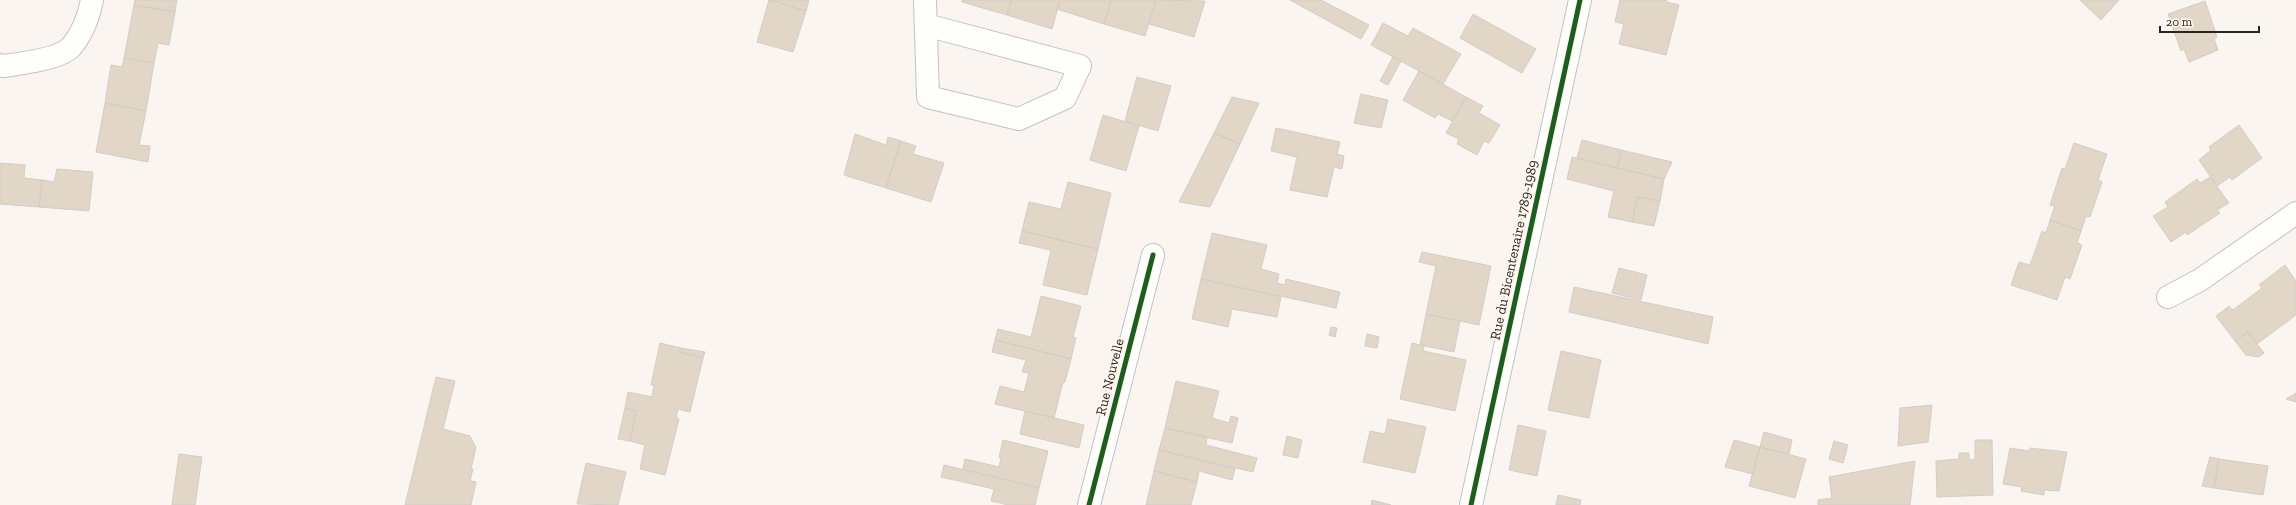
<svg xmlns="http://www.w3.org/2000/svg" width="2296" height="505" font-family="'Zilla Slab',serif">
<rect width="100%" height="100%" fill="#faf5f0"/>
<path fill="#e2d6c7" stroke="#d1cdc8" d="M 135,0 L 177,0 L 175,12 L 134,5 Z
M 769,0 L 806,11 L 793,52 L 757,42 Z
M 771,0 L 809,0 L 806,11 Z
M 962,0 L 1011,0 L 1007,15 L 962,2 Z
M 1011,0 L 1060,0 L 1052,29 L 1007,15 Z
M 1060,0 L 1111,0 L 1104,24 L 1057,9 Z
M 1111,0 L 1156,0 L 1145,36 L 1104,24 Z
M 1156,0 L 1205,1 L 1194,37 L 1149,24 Z
M 1290,0 L 1321,0 L 1369,25 L 1361,39 Z
M 1620,0 L 1667,0 L 1666,2 L 1679,5 L 1666,55 L 1619,44 L 1624,24 L 1615,22 Z
M 2080,0 L 2119,0 L 2101,20 Z
M 2205,1 L 2217,37 L 2214,39 L 2218,50 L 2189,62 L 2184,49 L 2181,51 L 2168,14 Z
M 134,5 L 175,12 L 169,45 L 158,43 L 154,63 L 124,58 Z
M 1473,14 L 1536,49 L 1522,73 L 1460,38 Z
M 1383,23 L 1408,36 L 1413,28 L 1461,54 L 1443,84 L 1371,45 Z
M 1393,57 L 1401,61 L 1388,85 L 1380,81 Z
M 124,58 L 154,63 L 146,111 L 105,103 L 111,65 L 122,67 Z
M 1419,71 L 1466,97 L 1452,121 L 1438,114 L 1435,118 L 1403,100 Z
M 1137,77 L 1171,86 L 1158,131 L 1125,121 Z
M 1361,94 L 1388,100 L 1381,128 L 1354,123 Z
M 1232,97 L 1259,103 L 1240,144 L 1214,133 Z
M 1466,97 L 1483,106 L 1479,113 L 1500,125 L 1489,143 L 1484,141 L 1477,155 L 1457,144 L 1459,139 L 1446,133 Z
M 105,103 L 146,111 L 139,145 L 150,146 L 148,162 L 96,152 Z
M 1103,115 L 1139,126 L 1126,171 L 1090,160 Z
M 2239,125 L 2262,158 L 2232,180 L 2230,177 L 2217,186 L 2199,160 L 2211,150 L 2209,147 Z
M 1276,128 L 1340,142 L 1337,154 L 1344,156 L 1342,169 L 1334,167 L 1327,197 L 1290,190 L 1297,157 L 1271,151 Z
M 1214,133 L 1240,144 L 1210,207 L 1179,202 Z
M 855,134 L 886,145 L 888,137 L 901,141 L 886,188 L 844,175 Z
M 1582,140 L 1621,150 L 1617,168 L 1577,158 Z
M 901,141 L 916,146 L 913,154 L 944,163 L 931,202 L 886,188 Z
M 2074,143 L 2107,154 L 2098,180 L 2102,182 L 2090,217 L 2086,216 L 2081,231 L 2050,220 L 2055,206 L 2050,205 L 2062,168 L 2065,169 Z
M 1621,150 L 1672,162 L 1664,179 L 1617,168 Z
M 1572,157 L 1664,179 L 1660,201 L 1637,197 L 1632,222 L 1608,217 L 1614,191 L 1567,179 Z
M 0,163 L 25,165 L 24,178 L 42,180 L 39,207 L 0,204 Z
M 57,169 L 93,172 L 89,211 L 39,207 L 42,180 L 54,182 Z
M 2210,177 L 2229,203 L 2217,210 L 2220,213 L 2187,235 L 2186,232 L 2171,242 L 2153,216 L 2168,207 L 2165,202 L 2197,179 L 2200,183 Z
M 1068,182 L 1111,193 L 1098,249 L 1022,231 L 1029,202 L 1061,209 Z
M 1637,197 L 1660,201 L 1654,226 L 1632,222 Z
M 2050,220 L 2081,231 L 2077,243 L 2082,245 L 2070,279 L 2065,277 L 2057,300 L 2011,285 L 2019,262 L 2030,265 L 2042,231 L 2046,233 Z
M 1022,231 L 1098,249 L 1087,295 L 1043,285 L 1051,250 L 1019,243 Z
M 1212,233 L 1267,245 L 1261,269 L 1279,274 L 1277,283 L 1285,285 L 1286,279 L 1340,292 L 1336,308 L 1201,279 Z
M 1422,252 L 1491,266 L 1479,325 L 1426,314 L 1436,266 L 1419,262 Z
M 2285,265 L 2296,281 L 2296,315 L 2257,344 L 2248,332 L 2235,341 L 2216,316 L 2229,306 L 2233,310 L 2262,288 L 2259,285 Z
M 1619,268 L 1647,275 L 1641,300 L 1612,293 Z
M 1201,279 L 1281,297 L 1277,317 L 1232,309 L 1228,327 L 1192,319 Z
M 1574,287 L 1713,317 L 1708,344 L 1569,312 Z
M 1041,296 L 1081,306 L 1073,337 L 1076,338 L 1071,359 L 995,340 L 998,329 L 1031,337 Z
M 1426,314 L 1460,321 L 1454,352 L 1420,345 Z
M 1331,327 L 1337,328 L 1335,337 L 1329,335 Z
M 2248,332 L 2264,353 L 2259,357 L 2246,355 L 2235,341 Z
M 1367,334 L 1379,337 L 1377,348 L 1365,346 Z
M 995,340 L 1071,359 L 1065,382 L 1063,382 L 1054,418 L 995,404 L 1000,386 L 1024,392 L 1029,373 L 1022,372 L 1026,360 L 992,352 Z
M 660,343 L 681,348 L 679,352 L 703,358 L 690,412 L 678,409 L 676,418 L 679,419 L 665,475 L 640,469 L 645,445 L 630,441 L 636,411 L 625,408 L 628,392 L 652,397 L 654,385 L 651,385 Z
M 1412,343 L 1424,346 L 1423,351 L 1466,360 L 1455,411 L 1400,399 Z
M 681,348 L 705,352 L 703,358 L 679,352 Z
M 1561,351 L 1601,360 L 1589,418 L 1548,410 Z
M 436,377 L 455,381 L 443,429 L 470,436 L 476,447 L 471,469 L 473,469 L 470,481 L 476,482 L 471,505 L 405,505 Z
M 1176,381 L 1219,391 L 1212,418 L 1229,423 L 1231,416 L 1238,418 L 1232,443 L 1165,428 Z
M 2296,393 L 2296,402 L 2286,399 Z
M 1932,405 L 1928,442 L 1898,446 L 1900,408 Z
M 625,408 L 636,411 L 630,441 L 618,439 Z
M 1025,411 L 1084,425 L 1079,448 L 1020,434 Z
M 1388,419 L 1426,427 L 1415,473 L 1363,462 L 1370,431 L 1385,434 Z
M 1518,425 L 1546,431 L 1537,476 L 1509,470 Z
M 1165,428 L 1207,437 L 1206,445 L 1257,458 L 1253,472 L 1159,450 Z
M 1764,432 L 1792,440 L 1789,454 L 1760,447 Z
M 1287,436 L 1302,440 L 1298,458 L 1283,455 Z
M 1003,440 L 1048,451 L 1039,488 L 963,469 L 965,459 L 999,467 L 1001,458 L 999,457 Z
M 1734,440 L 1760,447 L 1753,474 L 1725,467 Z
M 1975,440 L 1992,440 L 1993,495 L 1937,497 L 1936,461 L 1959,459 L 1959,453 L 1969,453 L 1969,459 L 1975,460 Z
M 1834,441 L 1848,445 L 1843,463 L 1829,459 Z
M 1760,447 L 1806,459 L 1795,498 L 1749,486 Z
M 2010,448 L 2029,451 L 2030,448 L 2067,452 L 2059,491 L 2044,490 L 2044,495 L 2021,491 L 2022,487 L 2003,484 Z
M 1159,450 L 1235,469 L 1232,480 L 1199,471 L 1197,482 L 1154,471 Z
M 179,454 L 202,457 L 195,505 L 172,505 Z
M 2210,457 L 2219,459 L 2214,488 L 2202,486 Z
M 2219,459 L 2268,466 L 2263,495 L 2214,488 Z
M 1915,461 L 1910,505 L 1818,505 L 1818,500 L 1832,498 L 1829,477 Z
M 586,463 L 626,472 L 618,505 L 577,504 Z
M 944,465 L 1039,488 L 1035,505 L 1008,505 L 991,501 L 994,489 L 941,477 Z
M 1154,471 L 1197,482 L 1191,505 L 1146,505 Z
M 1558,495 L 1581,500 L 1580,505 L 1556,505 Z
M 1372,500 L 1391,505 L 1371,505 Z"/>
<g fill="none" stroke-linecap="round" stroke-linejoin="round">
<g stroke="#c5c1bd" stroke-width="24">
<path id="minor" d="M 925,0 L 928,97 L 1019,119 L 1065,98 L 1080,66 L 926,25
M 0,65 L 4,66 C 19,64 60,59 71,47 C 82,34 89,16 92,0
M 2168,297 L 2200,280 L 2296,213
M 1089,505 L 1153,255
M 1471,505 L 1580,0"/>
</g>
<use href="#minor" stroke="#fefefd" stroke-width="22"/>
<g stroke="#fef6ec" stroke-width="8">
<path id="cycleway" d="M 1089,505 L 1153,255
M 1471,505 L 1580,0"/>
</g>
<use href="#cycleway" stroke="#1b5e20" stroke-width="5"/>
</g>
<g text-anchor="middle" dominant-baseline="central" stroke-width="4" stroke-linejoin="round" paint-order="stroke">
<g font-size="14" fill="#282420" stroke="#fef6ec">
<text transform="translate(1514 250) rotate(-78)">Rue du Bicentenaire 1789-1989</text>
<text transform="translate(1110 377) rotate(-76)">Rue Nouvelle</text>
</g>
</g>
<path d="M2160 26v6h99v-6" fill="none" stroke="#282420" stroke-width="2"/>
<text x="2166" y="26" font-size="12" fill="#282420" stroke="#fef6ec" stroke-width="3" paint-order="stroke">20 m</text>
</svg>
